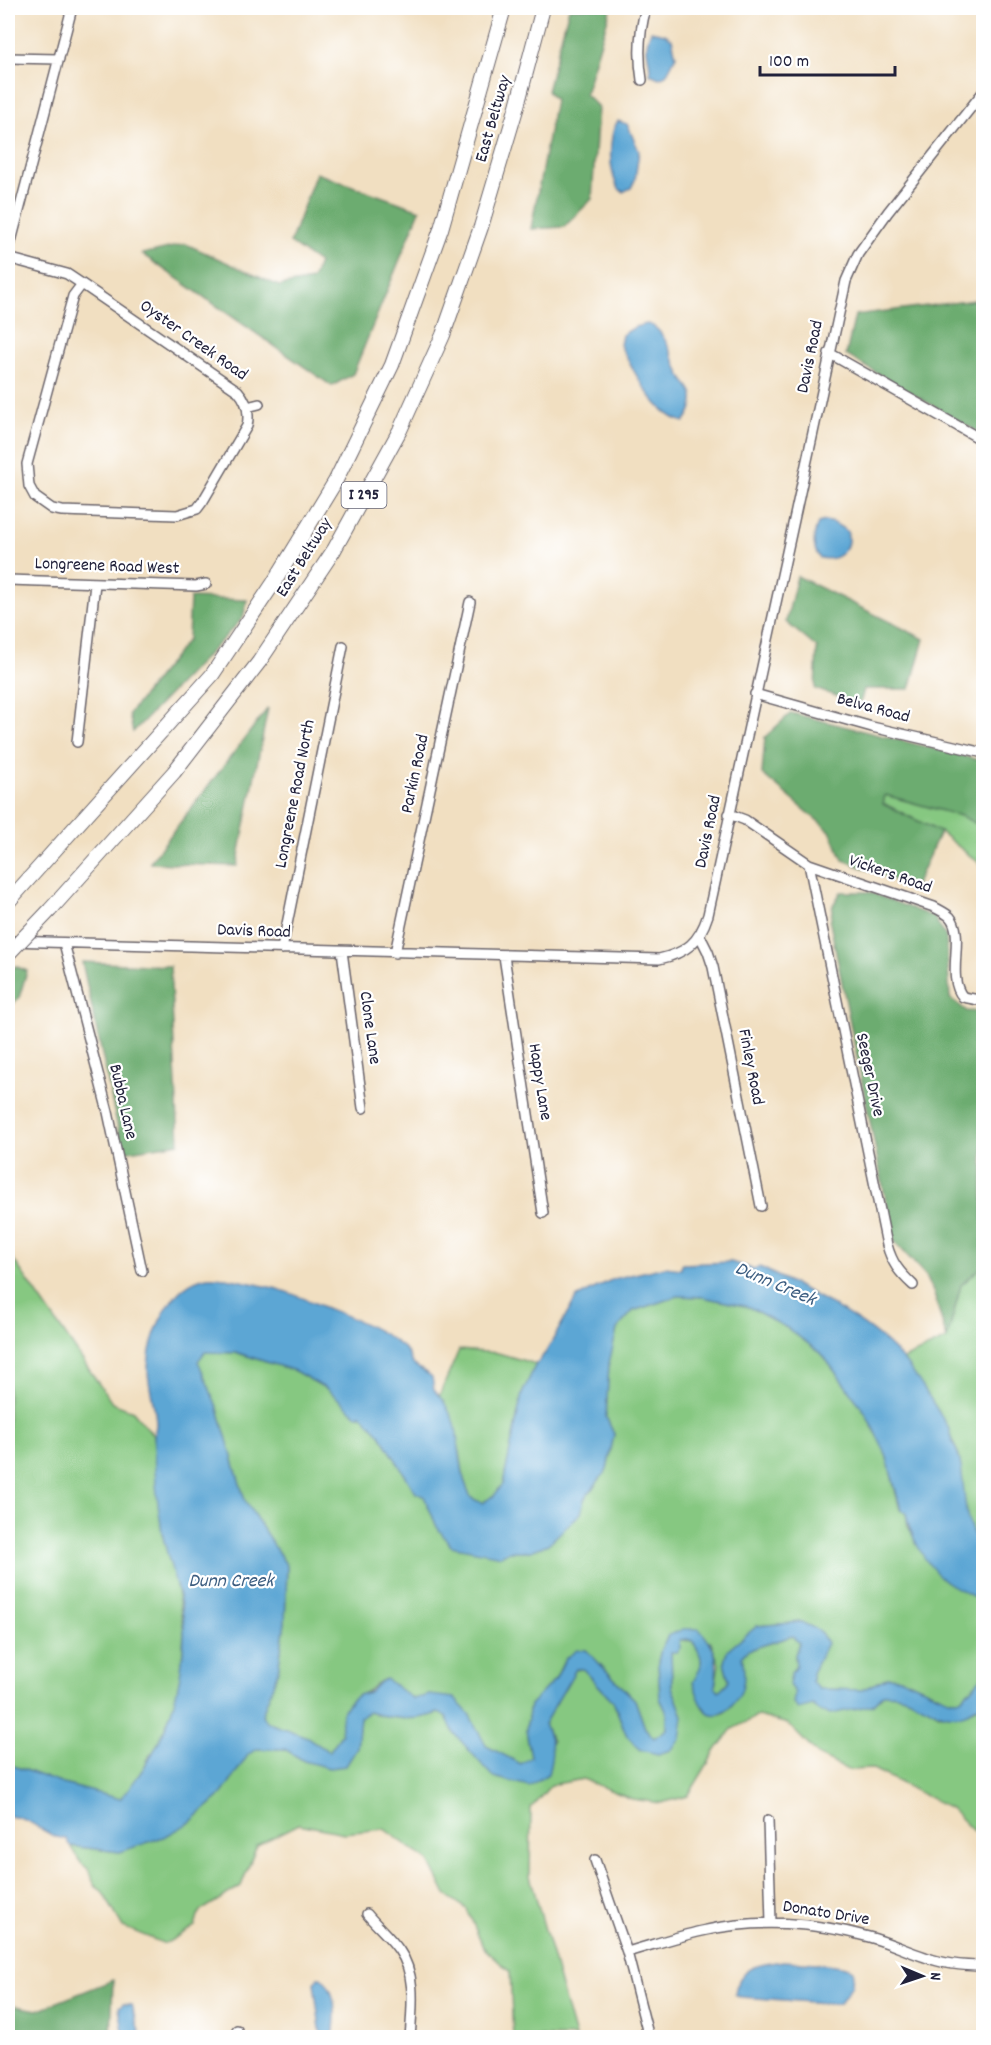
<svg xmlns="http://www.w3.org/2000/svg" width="991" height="2045" font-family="Dekko,sans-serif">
<rect width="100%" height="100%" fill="#fff"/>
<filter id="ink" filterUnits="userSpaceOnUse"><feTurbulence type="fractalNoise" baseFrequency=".0167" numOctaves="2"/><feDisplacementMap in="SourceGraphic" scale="12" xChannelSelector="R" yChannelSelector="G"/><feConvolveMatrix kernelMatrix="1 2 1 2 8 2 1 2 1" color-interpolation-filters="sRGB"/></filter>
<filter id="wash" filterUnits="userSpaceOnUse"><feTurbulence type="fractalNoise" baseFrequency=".008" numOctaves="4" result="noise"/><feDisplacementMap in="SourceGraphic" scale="24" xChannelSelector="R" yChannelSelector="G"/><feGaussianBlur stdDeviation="1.35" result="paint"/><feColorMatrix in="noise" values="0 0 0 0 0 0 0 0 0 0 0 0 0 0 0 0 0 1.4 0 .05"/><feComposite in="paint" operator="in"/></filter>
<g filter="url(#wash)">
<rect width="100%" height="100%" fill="#f1dfc1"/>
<path fill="#86c881" stroke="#54755e" stroke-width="1.5" d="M 885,795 L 961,816 L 983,827 L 983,866 L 940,832 L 883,803 Z
M 13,1259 L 112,1403 L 133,1411 L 154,1436 L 162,1533 L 175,1579 L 184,1631 L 181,1677 L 174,1704 L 157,1748 L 150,1755 L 140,1776 L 120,1799 L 63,1784 L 8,1764 L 8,1265 Z
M 983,1266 L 983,1548 L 976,1540 L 966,1517 L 959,1455 L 939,1412 L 903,1359 L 947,1339 L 961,1285 Z
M 678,1296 L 703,1297 L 749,1307 L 787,1328 L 822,1354 L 865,1412 L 886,1454 L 900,1510 L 906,1513 L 908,1527 L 944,1580 L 973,1594 L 983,1603 L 983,1676 L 961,1699 L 948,1699 L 901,1678 L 888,1677 L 862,1690 L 818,1689 L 812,1682 L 812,1673 L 827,1643 L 820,1631 L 801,1622 L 757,1626 L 724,1662 L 729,1681 L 719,1691 L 715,1687 L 719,1664 L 711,1642 L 668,1636 L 661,1649 L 658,1662 L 660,1698 L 667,1713 L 667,1729 L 654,1738 L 645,1728 L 635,1700 L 586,1650 L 565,1659 L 556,1678 L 530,1705 L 526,1730 L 531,1758 L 521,1764 L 486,1746 L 469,1714 L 430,1695 L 413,1699 L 386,1679 C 372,1683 373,1692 358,1695 L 342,1734 L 329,1752 L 307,1737 L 266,1722 L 262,1715 L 278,1671 L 285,1622 L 287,1566 L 245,1501 L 218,1409 L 197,1361 L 205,1352 L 238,1353 L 295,1371 L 327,1389 L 357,1415 L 362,1415 L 380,1434 L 416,1493 L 424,1496 L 437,1527 L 509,1551 L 531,1551 L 581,1513 L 584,1499 L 607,1470 L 614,1434 L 606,1417 L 609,1362 L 617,1329 L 633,1311 Z
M 459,1350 L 498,1353 L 536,1364 L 522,1394 L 503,1484 L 494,1496 L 482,1503 L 471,1498 L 464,1480 L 460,1452 L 444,1402 L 439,1396 Z
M 793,1636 L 799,1642 L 795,1655 L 796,1666 L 791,1673 L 813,1705 L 872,1705 L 883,1694 C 904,1693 921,1703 939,1714 L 975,1709 L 983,1702 L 983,1832 L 973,1831 L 950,1808 L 873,1769 L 848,1770 L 819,1756 L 788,1724 L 758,1716 L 732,1729 L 716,1750 L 688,1796 L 661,1803 L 632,1799 L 583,1779 L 551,1785 L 531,1808 L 530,1876 L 575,2037 L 513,2037 L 510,1972 L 483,1947 L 467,1909 L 446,1895 L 429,1861 L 384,1829 L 344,1833 L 299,1824 L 257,1845 L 241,1886 L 199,1912 L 195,1926 L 165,1944 L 123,1927 L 102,1891 L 95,1886 L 88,1869 L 81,1863 L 70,1846 L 120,1852 L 189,1823 L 221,1795 L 248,1754 L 256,1749 L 285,1749 L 304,1761 L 357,1748 L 360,1717 L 368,1712 C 392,1719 414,1722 438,1713 L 446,1716 L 454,1733 L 529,1786 L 552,1741 L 544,1724 L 575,1670 L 583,1669 L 613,1701 L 627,1736 L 658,1754 L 683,1716 L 672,1687 L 671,1651 L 679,1648 L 678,1640 L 693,1641 L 701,1655 L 703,1708 C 733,1734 745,1675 742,1656 L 748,1650 Z"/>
<path fill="#6cac6f" stroke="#476755" stroke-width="1.5" d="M 569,8 L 611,8 L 585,94 L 598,107 L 592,199 L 564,227 L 531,229 L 555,100 L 547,91 Z
M 316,173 L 420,210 L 353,374 L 332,386 L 142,254 L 186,244 L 279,286 L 312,280 L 319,263 L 290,243 Z
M 983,299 L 983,435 L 846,355 L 855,315 Z
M 797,576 L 924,639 L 910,689 L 864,689 L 860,704 L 815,689 L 817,648 L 786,622 Z
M 190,598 L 247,600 L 243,618 L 133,732 L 129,714 L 188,639 Z
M 268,708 L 237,866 L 150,863 L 150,862 Z
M 791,713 L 983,761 L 983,827 L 961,816 L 885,795 L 883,804 L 940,832 L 914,888 L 843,860 L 830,831 L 762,774 L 765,737 Z
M 841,892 L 869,892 L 934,917 L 946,937 L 950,998 L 967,1011 L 983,1012 L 983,1266 L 961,1285 L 947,1339 L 934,1294 L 926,1276 L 894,1241 L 830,923 L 833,905 Z
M 82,962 L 170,966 L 179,1143 L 123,1152 Z
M 15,966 L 27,971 L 19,998 L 8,1007 L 8,973 Z
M 113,1980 L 111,2037 L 8,2037 L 8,2005 L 38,2010 Z"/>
<path fill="#5ca6d4" stroke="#3f6488" stroke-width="1.5" d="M 651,31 L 665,34 L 672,39 L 676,56 L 666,75 L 659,78 L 650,74 C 651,55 642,51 651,31 Z
M 618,121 L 627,124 L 639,151 L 635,180 L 631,188 L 623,192 C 608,183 607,134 618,121 Z
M 647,324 C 666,326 674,366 684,381 C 688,386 692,389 693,396 C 694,407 690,414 684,422 C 655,415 633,370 620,345 L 622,335 L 635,327 Z
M 825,521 L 834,523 L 847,531 C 852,549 838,562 820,558 C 812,549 813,534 818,523 Z
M 731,1262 L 753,1269 L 760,1267 C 806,1291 871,1320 904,1361 C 921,1382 936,1407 950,1431 C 949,1441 957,1448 959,1457 C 967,1489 960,1523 983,1548 L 983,1603 C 971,1593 954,1589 943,1579 C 925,1564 910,1536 906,1513 L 901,1510 L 886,1454 L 865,1412 L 822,1354 L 787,1328 L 749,1307 L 703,1297 L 678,1296 L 633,1311 L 617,1329 L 609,1363 L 606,1417 L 614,1434 L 607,1470 L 584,1499 L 581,1513 L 548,1544 L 531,1551 L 509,1551 L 501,1556 L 451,1546 L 437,1527 L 424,1496 L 416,1493 L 380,1434 L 362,1415 L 357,1415 L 327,1389 L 295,1371 L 238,1353 L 205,1352 L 198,1361 L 218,1409 L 245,1501 L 287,1566 L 285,1622 L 278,1671 L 262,1715 L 266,1722 L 307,1737 L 329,1752 L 342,1734 C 338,1720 343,1704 357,1696 C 361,1693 367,1694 371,1691 C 377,1685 378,1682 386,1679 L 413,1699 L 430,1695 L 454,1698 L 469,1714 L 486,1746 L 521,1764 L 531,1757 L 526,1730 L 530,1705 L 556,1678 L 565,1659 L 577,1650 L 586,1650 L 635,1700 L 645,1728 L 654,1738 L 667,1729 L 667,1713 L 660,1698 L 658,1662 L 661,1649 L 668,1636 L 683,1629 L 699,1629 C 717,1649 719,1660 715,1686 L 719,1691 L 729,1681 L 724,1662 L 727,1651 L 757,1626 L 801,1622 L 820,1631 L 827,1643 L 812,1673 L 812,1682 L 818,1689 L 862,1690 L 888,1677 L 901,1678 L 948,1699 L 961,1699 L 983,1676 L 983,1702 C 942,1737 925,1692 883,1694 L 872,1705 L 831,1714 L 818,1711 L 813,1705 L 798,1709 L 793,1703 L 795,1693 L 789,1685 L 791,1673 L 796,1666 L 795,1655 L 799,1643 L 792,1636 L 748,1650 L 742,1656 C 744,1665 745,1680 742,1689 C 738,1702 716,1726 704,1708 C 699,1701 696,1690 693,1682 C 704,1664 704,1659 693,1641 L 687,1639 L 679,1640 L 680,1648 L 676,1652 L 671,1652 L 672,1687 L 683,1716 L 680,1739 L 671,1750 L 658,1754 L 641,1750 L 627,1736 L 613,1701 L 583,1669 L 576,1669 L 544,1724 C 553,1744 554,1752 548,1774 L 529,1786 L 493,1777 L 454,1733 L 446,1716 L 438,1713 C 413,1722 393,1719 368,1712 L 360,1717 L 357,1748 L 346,1766 L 329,1768 L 304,1761 L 285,1749 L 256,1749 L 248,1755 L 221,1795 L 189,1823 L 166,1836 L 120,1852 L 70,1846 L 66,1839 C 45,1837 32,1817 8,1816 L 8,1764 L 63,1784 L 120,1799 C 163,1749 182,1699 184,1634 C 185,1602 168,1564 162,1532 C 157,1502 154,1468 154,1437 C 154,1433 156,1428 156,1424 C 156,1406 148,1388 148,1370 C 148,1337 170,1283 207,1277 C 220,1275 246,1282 260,1285 C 283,1289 303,1298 324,1307 C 347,1316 369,1324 390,1338 C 395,1342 404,1347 407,1352 C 410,1356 409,1360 413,1364 C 419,1369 426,1372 432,1377 L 434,1390 L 444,1402 L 455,1423 L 464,1480 L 471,1498 L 482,1503 L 494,1496 L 503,1484 L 522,1394 L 536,1364 L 546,1352 L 576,1298 L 613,1279 L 665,1267 L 681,1269 L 682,1264 Z
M 783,1961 C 798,1962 844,1963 853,1970 L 852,1985 L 839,2004 L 741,1997 L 735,1994 C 739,1965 759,1965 783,1961 Z
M 318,1977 L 321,1977 C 338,1992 336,2017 333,2037 L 321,2036 L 314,1983 Z
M 123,2004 L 131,2005 L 141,2037 L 124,2037 L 119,2007 Z"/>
</g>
<g filter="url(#ink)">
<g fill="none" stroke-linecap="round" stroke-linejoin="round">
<g stroke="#6a646a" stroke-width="12">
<path id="minor" d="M 8,58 L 59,59
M 642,80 C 638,55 639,32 646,8
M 8,253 L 72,8
M 8,258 L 67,274 L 82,284 L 238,391 C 247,401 250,412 247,426 L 203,501 L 197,509 L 177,515 L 62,511 L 52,509 L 35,497 L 29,486 L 27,464 L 73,296 L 82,284
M 829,353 L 984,441
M 247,407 L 259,404
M 8,580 L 196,586 L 206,584
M 755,694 L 872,727 L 984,753
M 77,742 L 95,584
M 729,814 L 745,820 L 809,864 L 934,907 C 939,910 946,913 950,917 C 966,935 945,977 963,997 L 984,1001
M 809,864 L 887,1245 C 892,1263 899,1272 913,1285
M 700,936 L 708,952 L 713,967 L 761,1206
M 8,941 L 659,959 C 686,953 699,943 708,915 L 846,281 L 858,254 L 888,212 L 984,91
M 64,943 L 108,1112 L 142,1271
M 282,949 L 343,646
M 342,951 L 363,1108
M 395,953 L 470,602
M 504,956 L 543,1213
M 768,1820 L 771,1923
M 595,1860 L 627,1952 L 649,2038
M 367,1914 C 377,1926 390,1937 399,1950 C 417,1975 412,2008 410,2038
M 627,1952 C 652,1945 676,1937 702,1931 C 756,1918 815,1922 869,1937 C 888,1942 906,1951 925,1957 C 943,1964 964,1966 984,1966
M 233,2038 L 237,2030"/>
</g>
<g stroke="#6a646a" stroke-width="16">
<path id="highway" d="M 8,902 L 212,675 L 273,584 L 335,482 L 392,365 L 441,229 L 504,8
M 50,910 L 174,772 L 259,662 L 334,550 L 400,430 L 443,335 L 481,227 L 517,106 L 543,8"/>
</g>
<use href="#minor" stroke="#fff" stroke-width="9"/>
<use href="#highway" stroke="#fff" stroke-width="14"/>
<path stroke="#22223b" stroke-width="3" d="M 8,95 L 11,8"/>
<g stroke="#6a646a" stroke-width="16" stroke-linecap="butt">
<path id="highway-bridge" d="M 8,954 L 50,910"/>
</g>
<use href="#highway-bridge" stroke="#fff" stroke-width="14"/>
</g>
</g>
<g text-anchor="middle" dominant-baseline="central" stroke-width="4.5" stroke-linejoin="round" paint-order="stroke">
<rect fill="#fff" stroke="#646476" stroke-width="1.5" x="341.5" y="482" width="45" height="26" rx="4.5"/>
<g font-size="16" font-weight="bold" fill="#22223b">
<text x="364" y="495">I 295</text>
</g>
<g font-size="18" fill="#22223b" stroke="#fff">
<text transform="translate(494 119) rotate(-74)">East Beltway</text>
<text transform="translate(193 341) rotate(35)">Oyster Creek Road</text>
<text transform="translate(811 357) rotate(-78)">Davis Road</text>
<text transform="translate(305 558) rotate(-58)">East Beltway</text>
<text transform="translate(107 567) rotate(2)">Longreene Road West</text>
<text transform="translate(873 709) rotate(15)">Belva Road</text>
<text transform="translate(416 774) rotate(-78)">Parkin Road</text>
<text transform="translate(296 794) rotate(-79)">Longreene Road North</text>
<text transform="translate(709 832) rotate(-78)">Davis Road</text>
<text transform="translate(890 875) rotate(19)">Vickers Road</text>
<text transform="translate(254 932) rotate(2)">Davis Road</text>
<text transform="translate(369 1028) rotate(82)">Clone Lane</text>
<text transform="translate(750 1067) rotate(79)">Finley Road</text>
<text transform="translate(869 1075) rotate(78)">Seeger Drive</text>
<text transform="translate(539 1082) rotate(81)">Happy Lane</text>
<text transform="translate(122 1102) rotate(77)">Bubba Lane</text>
<text transform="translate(826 1914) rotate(9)">Donato Drive</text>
</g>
<g font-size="20" font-style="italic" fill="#3c5d80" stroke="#fff">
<text transform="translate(775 1285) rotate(23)">Dunn Creek</text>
<text x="231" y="1582">Dunn Creek</text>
</g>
</g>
<rect width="991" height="2045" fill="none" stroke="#fff" stroke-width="30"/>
<g transform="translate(922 1976) rotate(92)" stroke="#ffffff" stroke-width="4.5" paint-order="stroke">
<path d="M0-4.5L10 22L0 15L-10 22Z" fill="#22223b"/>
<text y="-9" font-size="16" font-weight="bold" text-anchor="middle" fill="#22223b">N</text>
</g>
<path d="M760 66v9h135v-9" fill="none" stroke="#22223b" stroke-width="3"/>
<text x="769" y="66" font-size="18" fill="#22223b" stroke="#ffffff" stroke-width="4.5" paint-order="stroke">100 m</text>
</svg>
